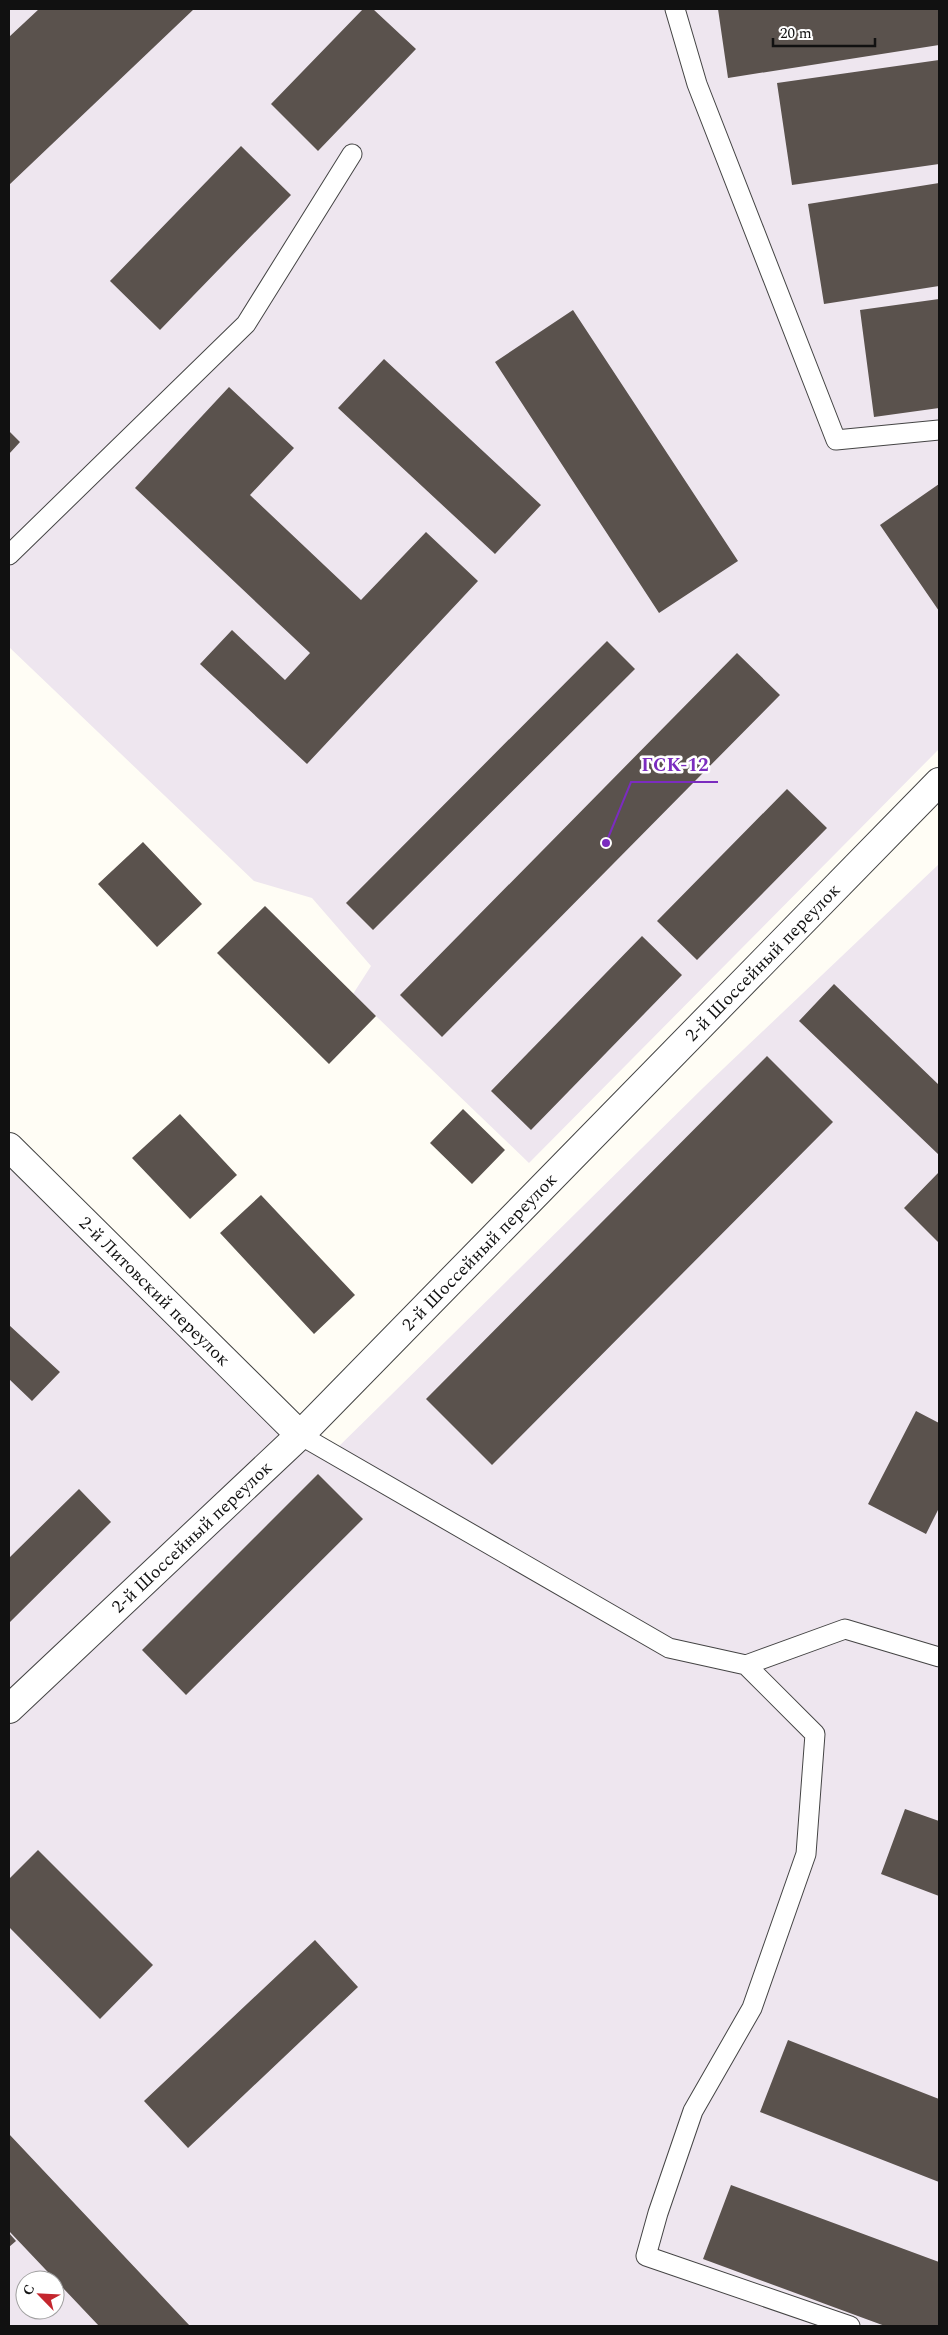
<svg xmlns="http://www.w3.org/2000/svg" width="948" height="2335" font-family="Spectral,serif">
<rect width="100%" height="100%" fill="#fffdf5"/>
<path fill="#eee6ef" fill-rule="evenodd" d="M 9,9 L 939,9 L 939,749 L 529,1163 L 353,994 L 371,966 L 312,898 L 254,881 L 9,647 Z
M 939,864 L 939,2326 L 9,2326 L 9,1147 L 330,1455 L 704,1087 ZM 25,2280 L 55,2280 L 55,2310 L 25,2310 Z"/>
<path fill="#5a524d" d="M 39,9 L 194,9 L 9,185 L 9,37 Z
M 363,9 L 373,9 L 416,49 L 318,151 L 271,104 Z
M 718,9 L 939,9 L 939,45 L 728,78 Z
M 939,60 L 939,164 L 792,185 L 777,83 Z
M 241,146 L 291,195 L 160,330 L 110,281 Z
M 939,183 L 939,286 L 824,304 L 808,204 Z
M 939,299 L 939,408 L 874,417 L 860,310 Z
M 573,310 L 738,561 L 659,613 L 495,362 Z
M 384,359 L 541,505 L 495,554 L 338,408 Z
M 229,387 L 294,448 L 250,495 L 361,600 L 426,532 L 478,581 L 307,764 L 200,664 L 232,630 L 285,680 L 310,653 L 135,488 Z
M 9,431 L 20,442 L 9,454 Z
M 939,484 L 939,611 L 880,525 Z
M 607,641 L 635,669 L 373,930 L 346,903 Z
M 737,653 L 780,695 L 442,1037 L 400,995 Z
M 787,789 L 827,828 L 697,960 L 657,921 Z
M 143,842 L 202,904 L 157,947 L 98,884 Z
M 265,906 L 376,1016 L 329,1064 L 217,953 Z
M 642,936 L 682,975 L 531,1130 L 491,1091 Z
M 834,984 L 939,1085 L 939,1155 L 799,1021 Z
M 767,1056 L 833,1122 L 492,1465 L 426,1399 Z
M 463,1109 L 505,1150 L 472,1184 L 430,1143 Z
M 180,1114 L 237,1175 L 190,1219 L 132,1158 Z
M 939,1172 L 939,1243 L 904,1208 Z
M 261,1195 L 355,1295 L 314,1334 L 220,1233 Z
M 9,1325 L 60,1372 L 32,1401 L 9,1379 Z
M 916,1411 L 939,1423 L 939,1508 L 926,1534 L 868,1504 Z
M 318,1474 L 363,1519 L 186,1695 L 142,1650 Z
M 79,1489 L 111,1522 L 9,1623 L 9,1558 Z
M 905,1809 L 939,1821 L 939,1896 L 881,1874 Z
M 38,1850 L 153,1965 L 100,2019 L 9,1927 L 9,1879 Z
M 315,1940 L 358,1987 L 188,2148 L 144,2101 Z
M 788,2040 L 939,2099 L 939,2182 L 760,2112 Z
M 9,2134 L 190,2326 L 99,2326 L 9,2231 Z
M 731,2185 L 939,2262 L 939,2326 L 885,2326 L 703,2259 Z
M 9,2233 L 16,2241 L 9,2247 Z"/>
<g fill="none" stroke-linecap="round" stroke-linejoin="round">
<g stroke="#444" stroke-width="21">
<path id="lane" d="M 675,9 L 697,84 L 836,440 L 939,430
M 9,555 L 246,324 L 352,154
M 300,1435 L 669,1648 L 746,1665 L 845,1629 L 939,1657
M 746,1665 L 815,1734 L 806,1854 L 752,2008 L 693,2111 L 658,2213 L 646,2256 L 850,2326"/>
</g>
<g stroke="#444" stroke-width="30">
<g id="street">
<path id="s1" d="M 9,1147 L 300,1435"/>
<path id="s2" d="M 9,1709 L 300,1435 L 939,782"/>
</g>
</g>
<use href="#lane" stroke="#fff" stroke-width="19"/>
<use href="#street" stroke="#fff" stroke-width="28"/>
</g>
<g text-anchor="middle" dominant-baseline="central" stroke-width="5" stroke-linejoin="round" paint-order="stroke">
<g font-size="18" fill="#111" stroke="#fff">
<text stroke="none"><textPath href="#s2" startOffset="1061">2-й Шоссейный переулок</textPath></text>
<text stroke="none"><textPath href="#s2" startOffset="656">2-й Шоссейный переулок</textPath></text>
<text stroke="none"><textPath href="#s1" startOffset="205">2-й Литовский переулок</textPath></text>
<text stroke="none"><textPath href="#s2" startOffset="251">2-й Шоссейный переулок</textPath></text>
</g>
</g>
<path fill="none" stroke="#7b2cbf" stroke-width="2" d="M606 843L631 782H718"/>
<circle fill="#7b2cbf" stroke="#fff" stroke-width="2" cx="606" cy="843" r="5"/>
<g font-size="19" text-anchor="middle" font-weight="bold" fill="#7b2cbf" stroke="#fff" stroke-width="5" stroke-linejoin="round" paint-order="stroke">
<text x="675" y="771">ГСК-12</text>
</g>
<rect width="948" height="2335" fill="none" stroke="#111111" stroke-width="20"/>
<g transform="translate(40 2295) rotate(294)"><circle r="24" fill="#ffffff" stroke="#a0a0a0"/>
<path d="M0-4L9 19L0 12L-9 19Z" fill="#c4262e"/>
<text y="-8" font-size="14" font-weight="bold" text-anchor="middle" fill="#111111">С</text>
</g>
<path d="M773 38v8h102v-8" fill="none" stroke="#111111" stroke-width="2.5"/>
<text x="780" y="38" font-size="15" fill="#111111" stroke="#ffffff" stroke-width="4" paint-order="stroke">20 m</text>
</svg>
